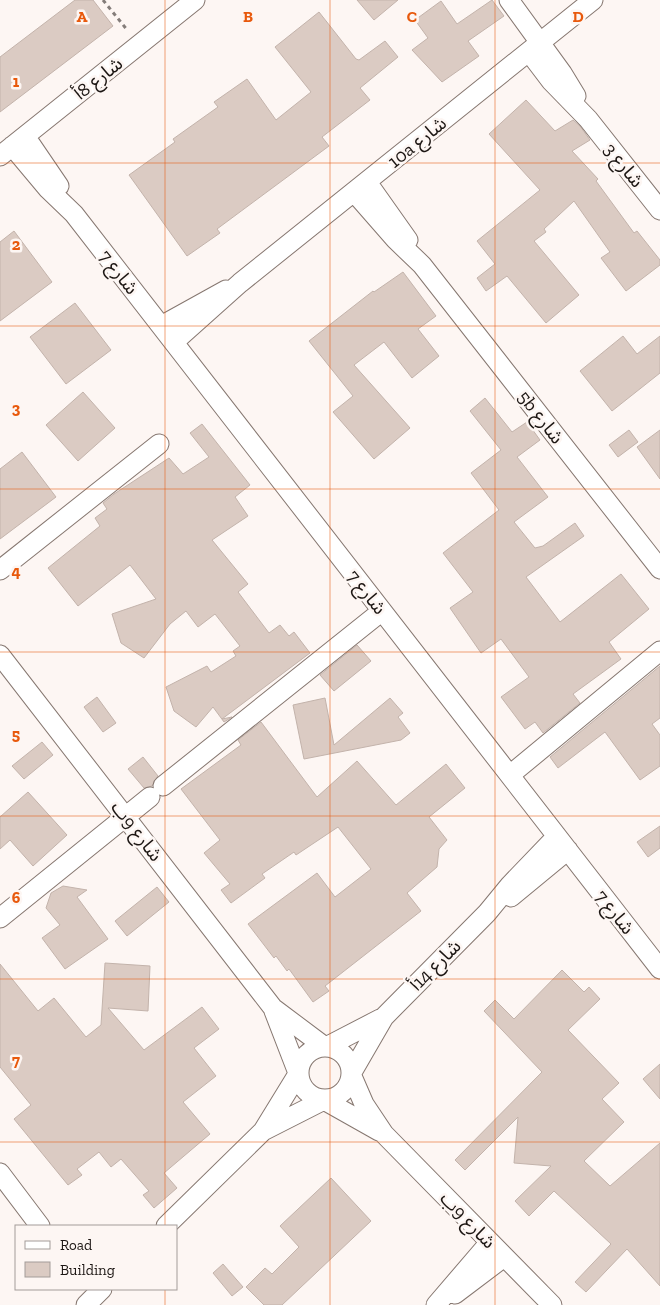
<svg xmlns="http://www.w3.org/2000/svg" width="660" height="1305" font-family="'Zilla Slab','Noto Sans Arabic',serif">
<rect width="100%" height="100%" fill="#fdf6f3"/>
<path fill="#dbcbc3" stroke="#c3b3ab" d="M 75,0 L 93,0 L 113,26 L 0,112 L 0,57 Z
M 357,0 L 398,0 L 374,20 Z
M 492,0 L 504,16 L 468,41 L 479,56 L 442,82 L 412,50 L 428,38 L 415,20 L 441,1 L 457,24 Z
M 319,12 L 356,59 L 359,60 L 385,41 L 398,57 L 360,88 L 370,100 L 322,137 L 329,146 L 217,229 L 220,233 L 187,256 L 129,175 L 175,142 L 173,139 L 218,107 L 214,102 L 247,79 L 276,120 L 311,92 L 275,47 Z
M 526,100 L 555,131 L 573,120 L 580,126 L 590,140 L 572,151 L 598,179 L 596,181 L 634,233 L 637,231 L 660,260 L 660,265 L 626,291 L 601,258 L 610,252 L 574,201 L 544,229 L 546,232 L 534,241 L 579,295 L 546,323 L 507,276 L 486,291 L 477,278 L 495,264 L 477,241 L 540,190 L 489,134 Z
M 14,231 L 52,282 L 0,321 L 0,242 Z
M 403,272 L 436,316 L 418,329 L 439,356 L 412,378 L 384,342 L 354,365 L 410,428 L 374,459 L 333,412 L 353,396 L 309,341 L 373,291 L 374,292 Z
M 75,303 L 111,350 L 66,384 L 30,337 Z
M 623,336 L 637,354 L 660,336 L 660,373 L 612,411 L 580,371 Z
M 83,392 L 115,428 L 78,461 L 46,425 Z
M 485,398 L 512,432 L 527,422 L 540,440 L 517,457 L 548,497 L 514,522 L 535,548 L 543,546 L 575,523 L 584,536 L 526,577 L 560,622 L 621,574 L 649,609 L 609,642 L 621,659 L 573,694 L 580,703 L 543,733 L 535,722 L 525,729 L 501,697 L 529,677 L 501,639 L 481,653 L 450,608 L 473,592 L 443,553 L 499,510 L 471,473 L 501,450 L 470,411 Z
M 202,424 L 250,485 L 235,497 L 248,516 L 212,540 L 248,584 L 238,592 L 269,633 L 280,625 L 289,636 L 294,632 L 310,653 L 222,719 L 232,717 L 224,722 L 213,707 L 196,727 L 174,711 L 166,687 L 207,666 L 211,672 L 236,656 L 233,651 L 240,646 L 215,614 L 198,627 L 186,611 L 170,624 L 144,658 L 121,643 L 112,614 L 156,599 L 130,565 L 78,606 L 48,568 L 100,526 L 95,518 L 107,509 L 103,503 L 114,494 L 169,458 L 183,474 L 209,457 L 190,433 Z
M 629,430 L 638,442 L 618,457 L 609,445 Z
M 660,430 L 660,479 L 637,447 Z
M 22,452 L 56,497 L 0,539 L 0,469 Z
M 357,645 L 371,661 L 334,691 L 320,675 Z
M 660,666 L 660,718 L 652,724 L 660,735 L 660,766 L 640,780 L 605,732 L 558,768 L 550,757 Z
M 97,697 L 116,723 L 103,732 L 84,707 Z
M 325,698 L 334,745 L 390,698 L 403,713 L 398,717 L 410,733 L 401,740 L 304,759 L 293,705 Z
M 261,722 L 317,797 L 357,761 L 396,805 L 446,764 L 465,788 L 429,817 L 447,840 L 439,849 L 437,867 L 407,893 L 421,911 L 325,986 L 329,991 L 313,1002 L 289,969 L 287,971 L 276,956 L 274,958 L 248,924 L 317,873 L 335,897 L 371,869 L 338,827 L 296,855 L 294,852 L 262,874 L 265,878 L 231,903 L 221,890 L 230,884 L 204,853 L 220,840 L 181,789 L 241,745 L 238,740 Z
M 42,742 L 53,755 L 24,779 L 12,766 Z
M 143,757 L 158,776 L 152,786 L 144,788 L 128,769 Z
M 28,792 L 67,835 L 33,866 L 10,840 L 0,849 L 0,817 Z
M 660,826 L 660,848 L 648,857 L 637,842 Z
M 63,886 L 87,890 L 77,897 L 108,939 L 65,969 L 42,938 L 60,925 L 46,908 L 51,893 Z
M 157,887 L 169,902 L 127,936 L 115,921 Z
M 105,963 L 150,966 L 148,1011 L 108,1008 L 144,1050 L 202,1007 L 219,1029 L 194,1048 L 216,1076 L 183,1102 L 210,1134 L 164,1173 L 177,1188 L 154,1208 L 143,1195 L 149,1191 L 121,1159 L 111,1167 L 99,1152 L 77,1169 L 82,1175 L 68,1185 L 14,1119 L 31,1105 L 0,1067 L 0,964 L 38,1011 L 54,998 L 86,1037 L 101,1025 Z
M 562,970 L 584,992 L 589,987 L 600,999 L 568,1030 L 619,1083 L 602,1099 L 624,1122 L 584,1161 L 610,1186 L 660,1143 L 660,1286 L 627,1249 L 586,1292 L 575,1282 L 611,1244 L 554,1191 L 529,1216 L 515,1201 L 551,1166 L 514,1163 L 518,1117 L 465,1170 L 455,1160 L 542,1072 L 484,1011 L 495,1000 L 514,1019 Z
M 660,1064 L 660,1099 L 643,1079 Z
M 331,1178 L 371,1221 L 282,1305 L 264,1305 L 246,1287 L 265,1268 L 272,1274 L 299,1247 L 280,1226 Z
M 223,1264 L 243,1287 L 232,1296 L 213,1273 Z"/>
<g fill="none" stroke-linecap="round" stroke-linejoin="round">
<g stroke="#867770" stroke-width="21">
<path id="minor" d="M 509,0 L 562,73 L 576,96
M 529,52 L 551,81 L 588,119 L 660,210
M 25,136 L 59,186
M 12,146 L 48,189 L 74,214 L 660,969
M 0,156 L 195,0
M 367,182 L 408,240
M 354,192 L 396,240 L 422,265 L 660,569
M 161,326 L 226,290
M 174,342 L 240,283 L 593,0
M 0,570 L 159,444
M 0,655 L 273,1008 L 325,1047
M 510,775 L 660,651
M 163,786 L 382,611
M 511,897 L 568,850
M 0,918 L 150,797
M 274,1011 L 298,1073
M299 1073a26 26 0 1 1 52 0a26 26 0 1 1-52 0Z
M 326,1047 L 380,1019
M 263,1131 L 324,1100 L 379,1131
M 0,1173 L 40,1226
M 166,1226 L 263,1131 L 298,1074
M 455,1294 L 504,1257
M 86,1305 L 102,1289
M 436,1305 L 490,1242
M 552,1305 L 384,1134 L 364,1104 L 351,1074 L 384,1017 L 487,913 L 510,885 L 557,836"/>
</g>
<path stroke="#847d7a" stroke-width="3" stroke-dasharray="4 4" stroke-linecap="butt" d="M 103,0 L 128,31"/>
<use href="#minor" stroke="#fff" stroke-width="19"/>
</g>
<path fill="none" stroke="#e8590c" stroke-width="1" stroke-opacity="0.55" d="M 165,0 L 165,1226M 330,0 L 330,1305M 495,0 L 495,1305M 0,163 L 660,163M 0,326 L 660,326M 0,489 L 660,489M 0,652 L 660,652M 0,816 L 660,816M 0,979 L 660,979M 0,1142 L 660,1142M 165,1289 L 165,1305"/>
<g text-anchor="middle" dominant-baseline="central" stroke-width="5" stroke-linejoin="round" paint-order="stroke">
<g font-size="19" fill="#1c1613" stroke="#fdf6f3">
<text transform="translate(98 78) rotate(-38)">شارع 8أ</text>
<text transform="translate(417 142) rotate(-39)">10a شارع</text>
<text transform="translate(624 165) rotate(51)">شارع 3</text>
<text transform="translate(119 272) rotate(52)">شارع 7</text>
<text transform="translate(541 417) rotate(52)">5b شارع</text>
<text transform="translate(367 592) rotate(52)">شارع 7</text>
<text transform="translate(137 831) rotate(52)">شارع 9ب</text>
<text transform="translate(615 912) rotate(52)">شارع 7</text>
<text transform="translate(435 965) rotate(-45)">شارع 14أ</text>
<text transform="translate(468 1220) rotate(46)">شارع 9ب</text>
</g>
</g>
<g font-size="16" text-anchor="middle" font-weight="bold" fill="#e8590c" stroke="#fdf6f3" stroke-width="5" stroke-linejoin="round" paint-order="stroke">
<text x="82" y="22">A</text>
<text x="248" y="22">B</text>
<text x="412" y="22">C</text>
<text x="578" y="22">D</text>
<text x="16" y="87">1</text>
<text x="16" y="250">2</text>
<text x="16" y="414">3</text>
<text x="16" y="577">4</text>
<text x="16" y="740">5</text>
<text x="16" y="903">6</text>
<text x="16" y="1066">7</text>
</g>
<rect x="15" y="1225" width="162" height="65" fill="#fdf6f3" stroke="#a39c99"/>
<rect x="25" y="1241" width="25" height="8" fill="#ffffff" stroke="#a39c99"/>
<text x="60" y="1250" font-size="15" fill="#1c1613">Road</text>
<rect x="25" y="1262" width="25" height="15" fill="#dbcbc3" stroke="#a39c99"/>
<text x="60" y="1275" font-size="15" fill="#1c1613">Building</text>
</svg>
